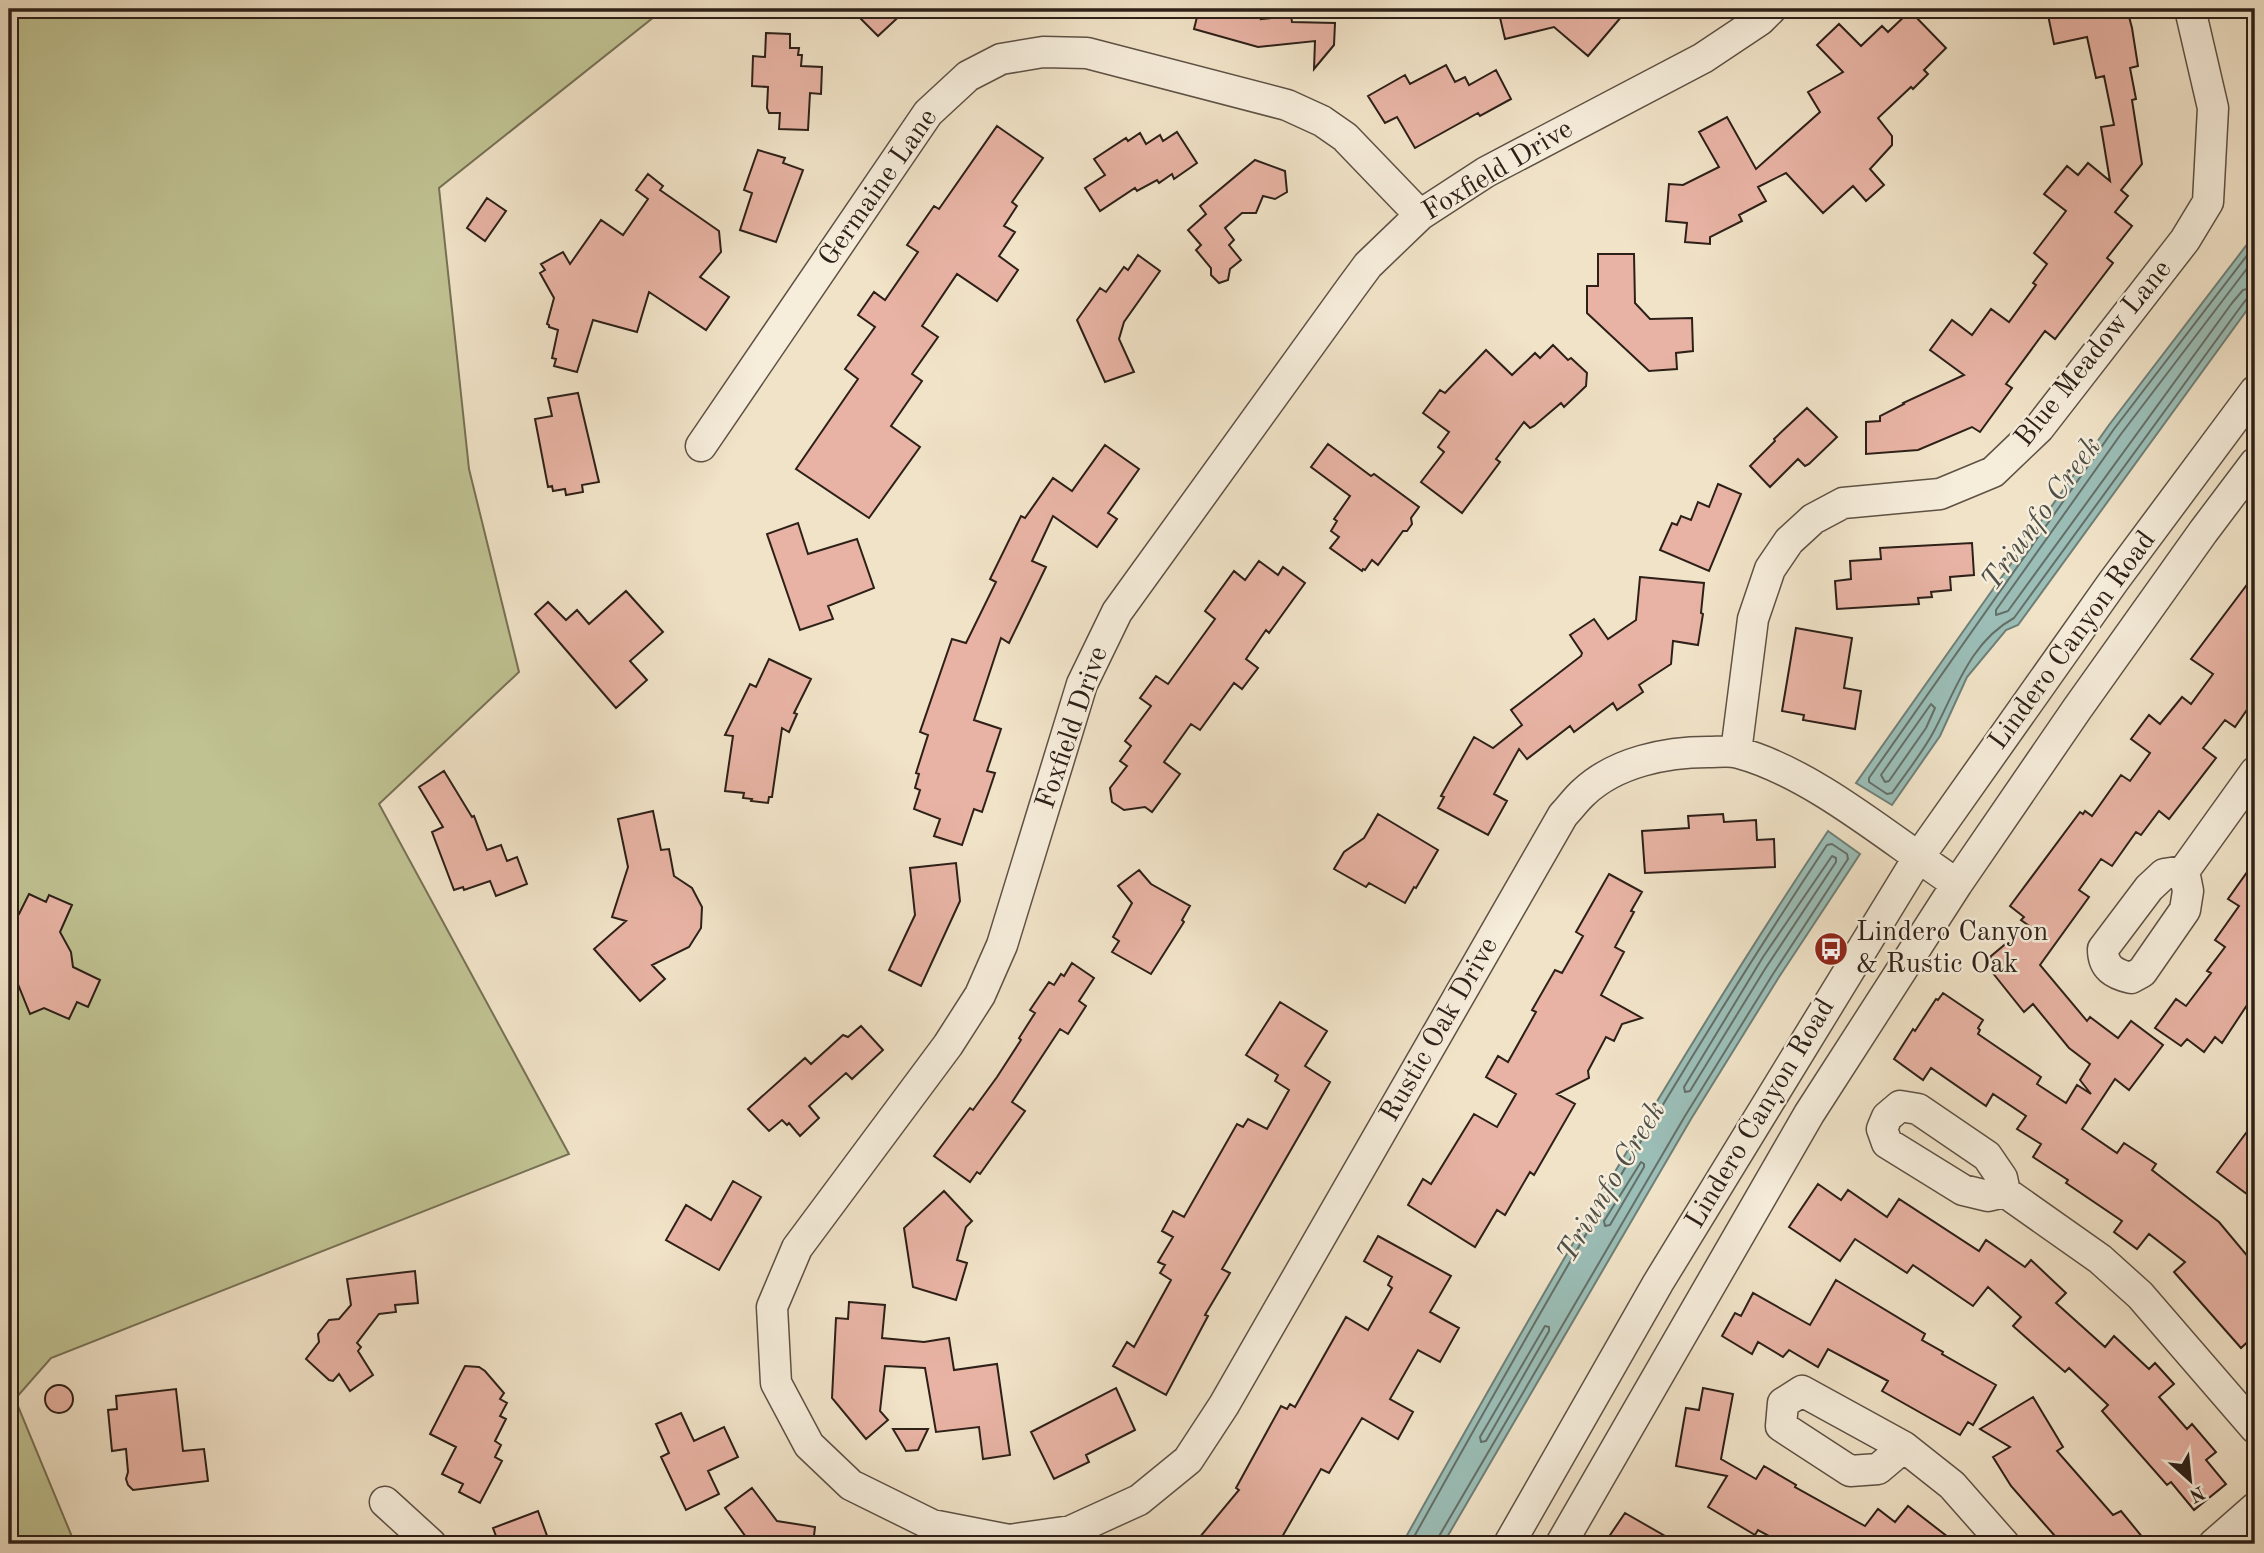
<svg xmlns="http://www.w3.org/2000/svg" width="2264" height="1553" font-family="'Old Standard TT',serif">
<rect width="100%" height="100%" fill="#f1e3c8"/>
<filter id="stains"><feTurbulence type="fractalNoise" baseFrequency=".00286" numOctaves="4"/><feColorMatrix values="0 0 0 0 .2 0 0 0 0 .09 0 0 0 0 .02 0 0 0 .5 -.17"/></filter>
<radialGradient id="worn" r=".72"><stop offset=".6" stop-color="#630" stop-opacity="0"/><stop offset="1" stop-color="#630" stop-opacity=".3"/></radialGradient>
<path fill="#c0c292" stroke="#767155" stroke-width="2" d="M 9,9 L 664,9 L 439,188 L 469,469 L 519,672 L 379,804 L 569,1154 L 51,1358 L 15,1399 L 75,1544 L 9,1544 Z"/>
<path fill="#9bbeb7" stroke="#6f7f77" stroke-width="2" d="M 2255,234 L 2255,299 L 2018,625 L 2006,630 L 1967,677 L 1940,736 L 1892,805 L 1856,783 L 2109,425 Z
M 1828,831 L 1860,854 L 1779,977 L 1691,1119 L 1443,1544 L 1402,1544 C 1537,1303 1674,1062 1828,831 Z"/>
<g fill="none" stroke-linecap="round" stroke-linejoin="round">
<path stroke="#646f68" stroke-width="2" d="M 2255,245 L 2114,429 L 1869,778 L 1869,782 L 1887,794 L 1892,793 C 1906,773 1923,752 1934,731 C 1956,690 1970,642 2014,618 L 2239,309 L 2248,297 L 2255,296
M 2255,258 L 2121,434 L 1996,610 L 1996,615 L 2008,611 L 2232,303 L 2243,290 L 2255,287
M 1931,704 L 1935,708 L 1926,728 L 1889,781 L 1885,782 L 1881,775 Z
M 1832,856 L 1836,858 L 1836,862 L 1765,969 L 1690,1091 L 1685,1092 L 1684,1087 L 1763,957 Z
M 1641,1162 L 1644,1164 L 1644,1167 L 1610,1225 L 1605,1226 L 1604,1221 Z
M 1545,1326 L 1549,1327 L 1549,1331 L 1486,1441 L 1481,1442 L 1480,1437 Z
M 1410,1544 C 1542,1307 1677,1071 1827,845 L 1832,844 L 1847,854 L 1848,859 L 1773,974 L 1685,1116 L 1438,1538 L 1437,1544"/>
</g>
<path fill="#e8b3a4" stroke="#2d2018" stroke-width="2" d="M 851,9 L 907,9 L 878,36 Z
M 1199,9 L 1264,9 L 1261,19 L 1291,16 L 1292,22 L 1335,23 L 1334,45 L 1314,69 L 1315,41 L 1258,47 L 1194,29 Z
M 1498,9 L 1628,9 L 1588,56 L 1554,27 L 1505,39 Z
M 2078,9 L 2127,9 L 2132,28 L 2138,66 L 2130,68 L 2136,99 L 2132,100 L 2142,164 L 2121,190 L 2128,196 L 2115,212 L 2132,226 L 2107,258 L 2113,263 L 2055,339 L 2045,331 L 2006,384 L 2012,388 L 1980,432 L 1972,427 L 1918,450 L 1866,454 L 1866,422 L 1880,421 L 1880,416 L 1904,404 L 1903,403 L 1964,375 L 1930,350 L 1952,320 L 1972,335 L 1991,309 L 2009,322 L 2036,285 L 2033,283 L 2047,264 L 2034,253 L 2066,211 L 2044,194 L 2067,166 L 2078,175 L 2088,163 L 2110,181 L 2101,127 L 2114,125 L 2104,76 L 2096,78 L 2087,37 L 2054,44 L 2048,15 Z
M 1910,11 L 1946,48 L 1924,70 L 1928,74 L 1913,89 L 1911,87 L 1878,118 L 1892,136 L 1892,145 L 1870,169 L 1884,185 L 1866,201 L 1853,186 L 1823,213 L 1786,173 L 1758,187 L 1766,201 L 1739,215 L 1742,221 L 1710,237 L 1710,244 L 1685,242 L 1687,223 L 1666,221 L 1669,184 L 1683,185 L 1719,167 L 1699,132 L 1727,117 L 1756,169 L 1820,112 L 1808,92 L 1843,72 L 1817,45 L 1839,24 L 1861,46 L 1882,26 L 1888,32 Z
M 766,33 L 790,34 L 790,48 L 799,48 L 798,55 L 802,55 L 801,66 L 822,67 L 821,94 L 810,93 L 808,130 L 779,129 L 780,113 L 769,113 L 767,108 L 768,87 L 752,86 L 753,56 L 765,57 Z
M 1446,65 L 1455,82 L 1465,77 L 1469,85 L 1496,70 L 1511,99 L 1480,116 L 1478,113 L 1415,148 L 1397,117 L 1385,123 L 1368,96 L 1405,75 L 1410,84 Z
M 997,126 L 1043,158 L 1012,202 L 1017,206 L 1004,226 L 1015,232 L 999,256 L 1018,270 L 997,301 L 957,274 L 922,326 L 938,337 L 912,374 L 922,381 L 891,426 L 920,447 L 869,518 L 796,469 L 858,379 L 845,369 L 875,327 L 858,315 L 874,292 L 885,300 L 918,252 L 907,245 L 934,206 L 939,209 Z
M 1177,132 L 1197,163 L 1174,179 L 1172,174 L 1159,183 L 1157,180 L 1137,191 L 1135,188 L 1100,211 L 1085,188 L 1105,175 L 1094,159 L 1126,138 L 1128,141 L 1140,133 L 1146,144 L 1160,135 L 1163,141 Z
M 758,150 L 785,158 L 783,163 L 803,170 L 776,242 L 740,230 L 752,193 L 744,190 Z
M 1255,160 L 1285,171 L 1287,192 L 1275,199 L 1263,196 L 1256,213 L 1242,213 L 1225,228 L 1234,240 L 1229,245 L 1241,260 L 1230,269 L 1228,280 L 1219,283 L 1211,275 L 1211,268 L 1196,250 L 1201,245 L 1188,230 L 1206,214 L 1200,206 Z
M 648,174 L 663,186 L 660,190 L 719,231 L 721,252 L 700,277 L 729,297 L 706,330 L 649,292 L 637,332 L 593,320 L 577,372 L 554,366 L 556,359 L 552,358 L 558,330 L 549,327 L 549,325 L 547,324 L 554,298 L 540,273 L 545,270 L 541,264 L 563,252 L 570,264 L 601,220 L 623,235 L 648,199 L 636,190 Z
M 487,198 L 506,211 L 485,241 L 467,228 Z
M 1598,254 L 1634,254 L 1635,303 L 1650,319 L 1692,318 L 1693,351 L 1676,353 L 1677,369 L 1649,371 L 1587,313 L 1587,286 L 1598,286 Z
M 1138,255 L 1160,271 L 1124,322 L 1119,339 L 1134,372 L 1105,382 L 1077,320 L 1100,288 L 1106,292 L 1124,267 L 1128,270 Z
M 1553,345 L 1568,360 L 1571,358 L 1587,373 L 1586,386 L 1564,407 L 1561,403 L 1534,426 L 1530,428 L 1524,422 L 1496,459 L 1500,462 L 1462,513 L 1421,482 L 1444,452 L 1438,447 L 1449,432 L 1423,413 L 1440,390 L 1445,393 L 1486,350 L 1512,375 L 1535,353 L 1540,358 Z
M 578,393 L 599,482 L 582,485 L 583,492 L 566,495 L 565,489 L 553,491 L 552,486 L 548,487 L 535,419 L 552,416 L 548,398 Z
M 1807,408 L 1837,437 L 1809,464 L 1805,466 L 1798,459 L 1770,487 L 1750,466 L 1775,441 L 1774,439 Z
M 1328,444 L 1371,476 L 1374,474 L 1419,507 L 1411,518 L 1412,524 L 1407,531 L 1403,531 L 1378,565 L 1372,560 L 1365,570 L 1363,569 L 1362,571 L 1330,548 L 1339,537 L 1331,531 L 1337,521 L 1334,519 L 1350,496 L 1311,467 Z
M 1105,445 L 1139,469 L 1108,513 L 1117,519 L 1097,547 L 1053,516 L 1032,561 L 1046,567 L 1009,643 L 1001,638 L 974,720 L 1001,729 L 987,771 L 995,773 L 982,812 L 974,809 L 962,845 L 934,836 L 940,819 L 914,809 L 920,790 L 915,788 L 919,774 L 916,773 L 928,735 L 920,732 L 952,639 L 966,643 L 996,582 L 990,579 L 1021,516 L 1025,518 L 1053,478 L 1072,491 Z
M 1718,484 L 1741,494 L 1709,571 L 1660,550 L 1672,523 L 1677,525 L 1681,516 L 1691,520 L 1698,502 L 1709,507 Z
M 798,523 L 808,554 L 857,539 L 874,588 L 828,606 L 833,619 L 800,630 L 767,534 Z
M 1972,543 L 1974,575 L 1950,577 L 1951,590 L 1931,592 L 1932,597 L 1918,598 L 1919,604 L 1837,609 L 1835,581 L 1851,579 L 1850,561 L 1881,559 L 1880,548 Z
M 1259,561 L 1278,575 L 1283,567 L 1305,583 L 1269,633 L 1266,630 L 1246,659 L 1258,668 L 1242,689 L 1234,683 L 1200,730 L 1191,724 L 1164,762 L 1180,774 L 1152,812 L 1145,807 L 1124,810 L 1112,802 L 1110,788 L 1127,766 L 1120,761 L 1131,746 L 1125,741 L 1151,706 L 1140,698 L 1156,676 L 1168,684 L 1215,619 L 1205,611 L 1234,571 L 1245,580 Z
M 2255,574 L 2255,698 L 2235,727 L 2225,720 L 2203,748 L 2216,758 L 2169,819 L 2159,811 L 2141,835 L 2136,832 L 2112,866 L 2101,859 L 2079,890 L 2089,897 L 2040,965 L 2087,1021 L 2090,1017 L 2118,1038 L 2131,1021 L 2163,1045 L 2129,1090 L 2115,1079 L 2082,1129 L 2117,1153 L 2124,1143 L 2156,1164 L 2152,1170 L 2219,1222 L 2255,1265 L 2255,1335 L 2241,1348 L 2174,1272 L 2185,1262 L 2149,1234 L 2137,1249 L 2114,1232 L 2122,1221 L 2066,1183 L 2068,1180 L 2033,1157 L 2041,1144 L 2017,1129 L 2026,1116 L 1993,1094 L 1986,1106 L 1931,1068 L 1923,1080 L 1894,1059 L 1913,1029 L 1915,1031 L 1936,999 L 1938,1000 L 1943,993 L 1983,1020 L 1978,1028 L 1980,1030 L 1978,1034 L 2041,1077 L 2037,1084 L 2066,1103 L 2077,1085 L 2091,1094 L 2080,1080 L 2090,1064 L 2069,1048 L 2033,1004 L 2024,1012 L 1988,967 L 1994,962 L 1990,957 L 2028,925 L 2021,920 L 2024,917 L 2010,906 L 2080,812 L 2083,814 L 2085,811 L 2092,816 L 2121,775 L 2130,781 L 2150,753 L 2131,739 L 2149,715 L 2160,724 L 2182,697 L 2191,704 L 2213,674 L 2191,659 Z
M 1640,577 L 1704,583 L 1701,613 L 1703,614 L 1698,645 L 1673,641 L 1671,664 L 1639,685 L 1643,692 L 1617,710 L 1613,703 L 1574,732 L 1570,726 L 1527,759 L 1519,749 L 1494,794 L 1507,801 L 1488,835 L 1438,808 L 1444,797 L 1441,796 L 1474,737 L 1493,748 L 1522,725 L 1511,710 L 1581,656 L 1582,653 L 1570,635 L 1594,619 L 1608,639 L 1636,620 Z
M 626,591 L 663,632 L 630,661 L 647,680 L 616,708 L 535,614 L 548,602 L 566,620 L 577,610 L 589,624 Z
M 1796,628 L 1852,638 L 1844,688 L 1861,691 L 1855,729 L 1803,720 L 1804,715 L 1782,711 Z
M 769,659 L 811,679 L 794,713 L 797,714 L 789,732 L 782,728 L 772,797 L 769,797 L 768,803 L 751,801 L 752,799 L 743,798 L 744,793 L 725,791 L 733,736 L 725,735 L 750,684 L 756,687 Z
M 444,771 L 472,817 L 474,816 L 487,850 L 501,845 L 507,861 L 517,857 L 527,884 L 496,896 L 490,881 L 464,890 L 463,887 L 454,890 L 432,832 L 443,827 L 419,787 Z
M 653,811 L 661,850 L 669,849 L 674,876 L 692,888 L 702,907 L 701,928 L 689,947 L 652,965 L 665,979 L 640,1001 L 594,949 L 626,921 L 612,917 L 628,867 L 618,819 Z
M 1378,814 L 1438,850 L 1416,888 L 1414,887 L 1405,903 L 1369,883 L 1366,887 L 1334,869 L 1344,852 L 1364,838 Z
M 1723,814 L 1724,822 L 1756,820 L 1757,840 L 1774,839 L 1775,867 L 1645,873 L 1642,831 L 1689,828 L 1688,816 Z
M 2255,861 L 2255,993 L 2222,1043 L 2215,1037 L 2204,1052 L 2187,1039 L 2181,1046 L 2155,1028 L 2176,999 L 2186,1006 L 2211,973 L 2207,971 L 2225,947 L 2215,940 L 2239,906 L 2228,899 Z
M 956,863 L 960,901 L 921,986 L 889,970 L 915,915 L 910,868 Z
M 1139,870 L 1151,884 L 1190,906 L 1182,920 L 1184,922 L 1151,974 L 1112,952 L 1119,941 L 1113,937 L 1132,903 L 1118,886 Z
M 1609,874 L 1642,892 L 1631,911 L 1634,912 L 1615,947 L 1624,952 L 1601,995 L 1642,1018 L 1622,1024 L 1614,1041 L 1606,1037 L 1588,1071 L 1589,1078 L 1557,1094 L 1575,1104 L 1534,1175 L 1530,1172 L 1505,1215 L 1497,1210 L 1475,1247 L 1408,1205 L 1423,1179 L 1431,1184 L 1474,1114 L 1497,1127 L 1516,1094 L 1486,1077 L 1498,1056 L 1508,1062 L 1536,1012 L 1532,1010 L 1555,970 L 1562,973 L 1583,936 L 1576,932 Z
M 29,894 L 46,902 L 49,895 L 72,905 L 60,932 L 71,952 L 73,967 L 100,980 L 88,1007 L 77,1002 L 69,1019 L 44,1008 L 30,1014 L 9,962 L 9,909 L 19,914 Z
M 1072,963 L 1094,978 L 1079,1001 L 1086,1006 L 1068,1034 L 1060,1029 L 1012,1102 L 1025,1111 L 980,1174 L 977,1172 L 970,1182 L 934,1156 L 970,1108 L 973,1110 L 997,1077 L 1021,1040 L 1019,1038 L 1035,1013 L 1030,1010 L 1049,982 L 1054,985 L 1061,974 L 1064,976 Z
M 1280,1002 L 1327,1031 L 1305,1066 L 1330,1082 L 1222,1269 L 1230,1273 L 1205,1315 L 1208,1316 L 1166,1395 L 1113,1366 L 1127,1342 L 1134,1347 L 1171,1280 L 1160,1273 L 1165,1265 L 1158,1262 L 1173,1237 L 1162,1231 L 1173,1211 L 1184,1217 L 1237,1124 L 1243,1127 L 1248,1119 L 1267,1129 L 1289,1090 L 1275,1081 L 1278,1075 L 1246,1055 Z
M 861,1026 L 883,1050 L 852,1079 L 846,1073 L 809,1106 L 819,1118 L 800,1136 L 789,1123 L 787,1125 L 782,1120 L 769,1131 L 748,1109 L 805,1058 L 811,1064 L 843,1035 L 848,1037 Z
M 2255,1121 L 2255,1200 L 2217,1172 Z
M 733,1181 L 761,1197 L 719,1270 L 666,1240 L 686,1205 L 711,1220 Z
M 1818,1184 L 1841,1200 L 1848,1190 L 1887,1217 L 1899,1199 L 1979,1251 L 1986,1240 L 2025,1267 L 2031,1260 L 2066,1293 L 2056,1303 L 2105,1347 L 2114,1336 L 2149,1369 L 2155,1363 L 2174,1384 L 2159,1397 L 2187,1429 L 2192,1424 L 2216,1452 L 2206,1460 L 2226,1484 L 2194,1510 L 2171,1482 L 2167,1485 L 2102,1411 L 2108,1405 L 2069,1368 L 2065,1372 L 2013,1326 L 2021,1317 L 1988,1287 L 1973,1306 L 1913,1265 L 1907,1273 L 1855,1239 L 1840,1261 L 1789,1227 Z
M 944,1191 L 972,1221 L 966,1227 L 957,1260 L 967,1263 L 956,1300 L 913,1287 L 904,1228 Z
M 1378,1236 L 1451,1276 L 1430,1312 L 1459,1328 L 1440,1362 L 1418,1350 L 1390,1399 L 1413,1412 L 1398,1439 L 1362,1418 L 1329,1473 L 1321,1469 L 1278,1544 L 1194,1544 L 1239,1490 L 1236,1488 L 1281,1406 L 1287,1409 L 1290,1404 L 1295,1407 L 1346,1317 L 1368,1330 L 1392,1288 L 1388,1285 L 1392,1277 L 1364,1261 Z
M 415,1271 L 418,1303 L 395,1305 L 396,1312 L 379,1314 L 357,1343 L 361,1347 L 358,1351 L 373,1375 L 350,1391 L 339,1374 L 333,1381 L 329,1380 L 306,1359 L 319,1342 L 318,1334 L 329,1320 L 339,1319 L 351,1305 L 347,1279 Z
M 1836,1280 L 1925,1334 L 1922,1340 L 1943,1352 L 1942,1354 L 1996,1385 L 1973,1425 L 1968,1422 L 1960,1435 L 1882,1391 L 1888,1381 L 1828,1349 L 1818,1367 L 1789,1350 L 1783,1357 L 1758,1342 L 1752,1354 L 1722,1336 L 1735,1313 L 1741,1316 L 1753,1293 L 1810,1325 Z
M 849,1302 L 885,1305 L 882,1338 L 924,1342 L 949,1338 L 954,1370 L 997,1364 L 1010,1455 L 983,1459 L 979,1427 L 936,1432 L 925,1368 L 885,1366 L 880,1411 L 888,1420 L 866,1439 L 832,1398 L 836,1318 L 848,1319 Z
M 465,1366 L 479,1367 L 485,1371 L 504,1393 L 500,1399 L 507,1403 L 500,1416 L 506,1419 L 495,1441 L 501,1445 L 495,1457 L 502,1461 L 480,1503 L 459,1492 L 463,1484 L 442,1474 L 456,1447 L 430,1434 Z
M45 1399a14 14 0 1 1 28 0a14 14 0 1 1-28 0Z
M 1116,1388 L 1135,1430 L 1086,1455 L 1089,1462 L 1054,1479 L 1031,1432 Z
M 1703,1388 L 1733,1394 L 1721,1459 L 1756,1479 L 1764,1466 L 1796,1485 L 1795,1487 L 1865,1526 L 1878,1509 L 1895,1522 L 1908,1506 L 1957,1544 L 1784,1544 L 1758,1530 L 1755,1535 L 1708,1507 L 1727,1476 L 1676,1466 L 1686,1408 L 1699,1410 Z
M 176,1389 L 183,1451 L 204,1449 L 208,1481 L 133,1490 L 128,1485 L 126,1479 L 128,1472 L 126,1449 L 112,1451 L 108,1410 L 117,1409 L 116,1396 Z
M 2033,1397 L 2063,1447 L 2057,1451 L 2113,1515 L 2121,1511 L 2148,1544 L 2062,1544 L 2011,1486 L 1993,1457 L 2010,1447 L 1980,1429 Z
M 681,1413 L 694,1441 L 724,1427 L 738,1457 L 708,1471 L 719,1494 L 686,1510 L 661,1457 L 669,1453 L 656,1424 Z
M 893,1429 L 928,1429 L 918,1450 L 906,1451 Z
M 752,1488 L 777,1521 L 815,1527 L 813,1544 L 751,1544 L 725,1508 Z
M 538,1511 L 550,1544 L 499,1544 L 493,1528 Z
M 1625,1513 L 1679,1544 L 1604,1544 Z"/>
<g fill="none" stroke-linecap="round" stroke-linejoin="round">
<g stroke="#5e5144" stroke-width="33">
<path id="minor" d="M 1771,9 L 1760,20 L 1703,58 L 1486,172 L 1420,215 L 1368,265 L 1351,288 L 1117,612 L 1082,684 L 1002,945 L 980,995 L 948,1045 L 797,1248 L 772,1307 L 776,1383 L 809,1445 L 851,1485 L 932,1525 L 1009,1540 L 1071,1531 L 1139,1500 L 1188,1460 L 1224,1405 L 1563,815 C 1570,808 1576,799 1584,792 C 1616,762 1666,752 1708,752 C 1718,752 1730,750 1739,753 C 1813,773 1892,841 1957,884
M 701,446 L 928,113 L 968,76 L 1001,59 L 1043,52 L 1087,53 L 1287,105 L 1322,121 L 1345,137 L 1420,215
M 1736,752 L 1753,619 L 1770,569 L 1789,541 L 1813,519 L 1843,503 L 1940,494 L 1993,472 L 2039,428 L 2185,240 L 2208,202 L 2213,108 L 2190,9
M 2184,871 L 2188,891 L 2185,910 L 2142,972 L 2131,978 C 2114,974 2103,968 2103,949 L 2149,888 L 2164,874 L 2184,871 L 2255,772
M 2005,1192 L 1988,1196 L 1963,1190 L 1887,1143 L 1882,1129 L 1887,1117 L 1900,1106 L 1918,1109 L 1987,1156 L 2002,1178 L 2005,1192 L 2100,1259 L 2140,1295 L 2255,1428
M 1904,1447 L 1878,1469 L 1850,1471 L 1781,1426 L 1783,1403 L 1802,1391 L 1904,1447 L 1952,1485 L 2004,1544
M 385,1502 L 431,1544
M 1509,1544 L 1658,1283 L 1918,858 L 2113,582 L 2255,391
M 1561,1544 L 1809,1114 L 1957,884 L 2077,709 L 2203,532 L 2255,463
M 2214,1544 L 2255,1508"/>
</g>
<use href="#minor" stroke="#f6eddb" stroke-width="30"/>
</g>
<defs>
<g id="bus-disc" transform="scale(1.75)"><circle r="9.5" fill="#8f2418" stroke="#f6eddb"/><path d="M-5-6H5V4H4V6H2V4H-2V6H-4V4H-5ZM-3.5-4V0h7V-4ZM-3.5 1.2v1.5H-2V1.2ZM2 1.2v1.5H3.5V1.2Z" fill="#fff"/></g>
</defs>
<g fill-rule="evenodd">
<use href="#bus-disc" x="1831" y="949"/>
</g>
<g text-anchor="middle" dominant-baseline="central" stroke-width="5" stroke-linejoin="round" paint-order="stroke">
<g font-size="28" fill="#2d2018" stroke="#f6eddb">
<text transform="translate(1498 171) rotate(-31)">Foxfield Drive</text>
<text transform="translate(879 188) rotate(-55)">Germaine Lane</text>
<text transform="translate(2094 354) rotate(-51)">Blue Meadow Lane</text>
<text transform="translate(2073 641) rotate(-54)">Lindero Canyon Road</text>
<text transform="translate(1073 728) rotate(-71)">Foxfield Drive</text>
<text transform="translate(1440 1030) rotate(-60)">Rustic Oak Drive</text>
<text transform="translate(1761 1114) rotate(-59)">Lindero Canyon Road</text>
</g>
<g font-size="28" fill="#2d2018" stroke="#f6eddb" text-anchor="start">
<text x="1856" y="933">Lindero Canyon<tspan x="1856" dy="32">&amp; Rustic Oak</tspan></text>
</g>
<g font-size="30" font-style="italic" fill="#4e4f48" stroke="#f6eddb">
<text transform="translate(2042 514) rotate(-54)">Triunfo Creek</text>
<text transform="translate(1612 1182) rotate(-59)">Triunfo Creek</text>
</g>
</g>
<rect width="2264" height="1553" fill="none" stroke="#f1e3c8" stroke-width="35"/>
<rect x="10" y="10" width="2243" height="1532" fill="none" stroke="#2d2018" stroke-width="3.5"/>
<rect x="18" y="18" width="2229" height="1518" fill="none" stroke="#2d2018" stroke-width="2"/>
<g transform="translate(2190 1480) rotate(153)" stroke="#f6eddb" stroke-width="5" paint-order="stroke">
<path d="M0-5L12 26L0 18L-12 26Z" fill="#2d2018"/>
<text y="-10" font-size="19" font-weight="bold" text-anchor="middle" fill="#2d2018">N</text>
</g>
<rect width="100%" height="100%" filter="url(#stains)"/>
<rect width="100%" height="100%" fill="url(#worn)"/>
</svg>
